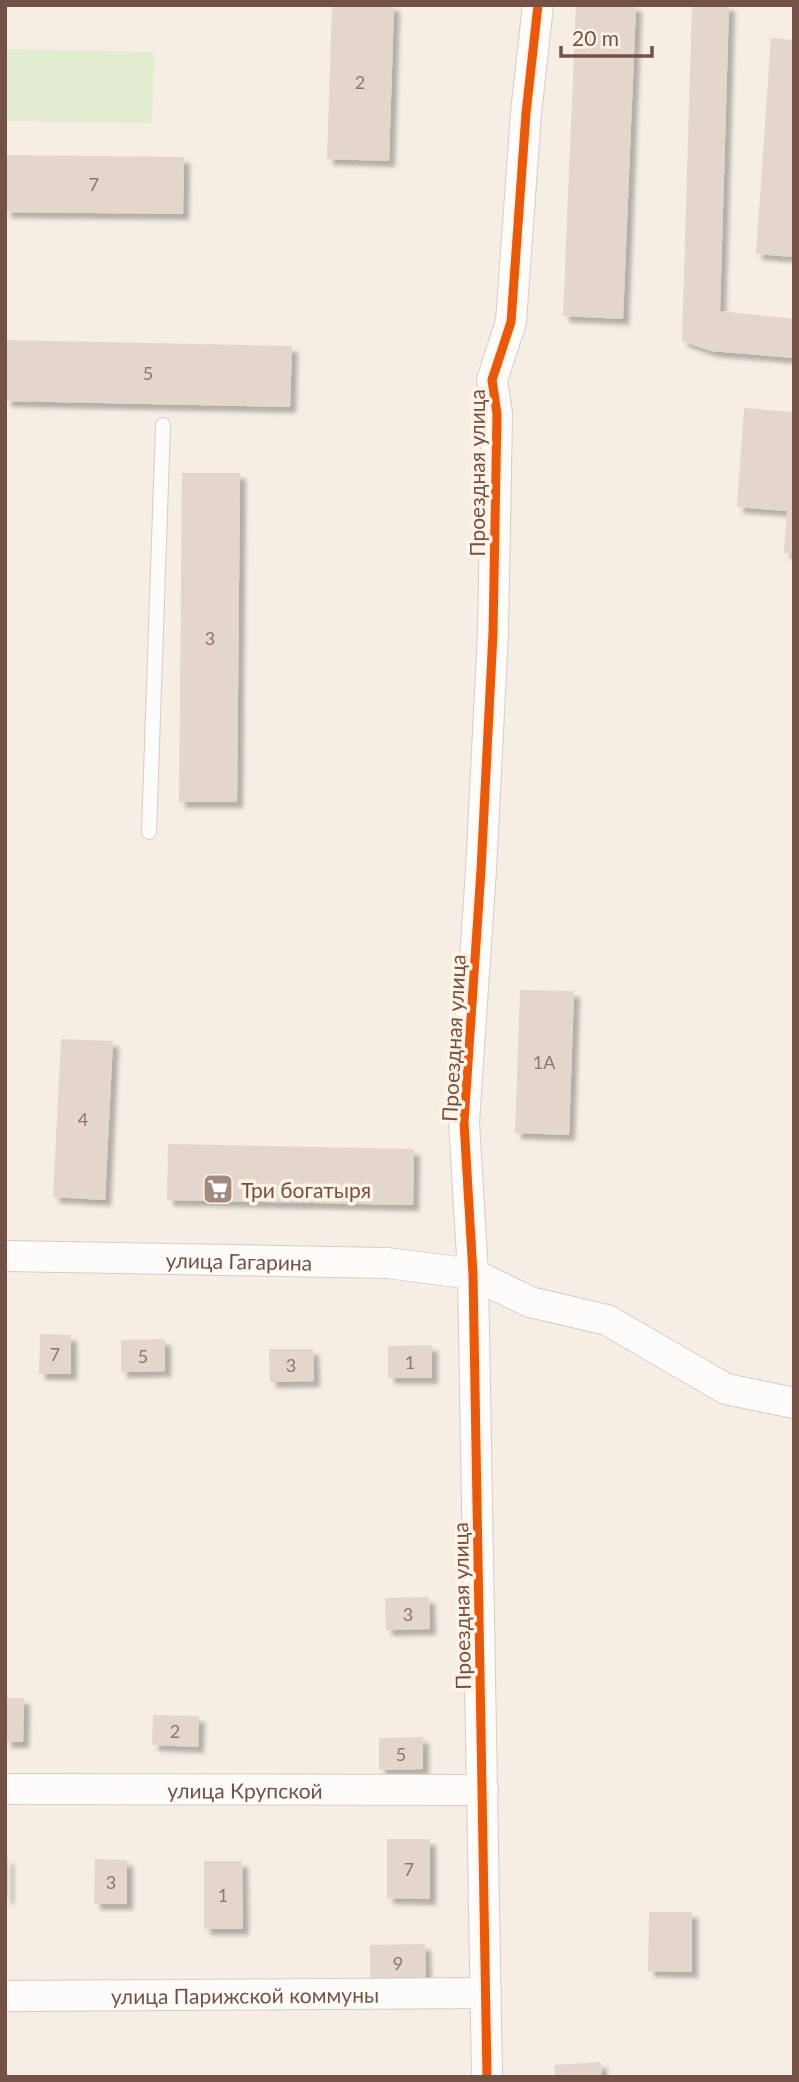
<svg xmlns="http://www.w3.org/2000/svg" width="799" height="2082" font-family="Lato,sans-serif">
<defs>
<filter id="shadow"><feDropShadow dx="6" dy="6" stdDeviation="2" flood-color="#0004"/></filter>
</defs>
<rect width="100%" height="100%" fill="#f6eee5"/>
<path fill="#e2ecce" d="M 5,49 L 154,52 L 152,123 L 5,121 Z"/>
<path fill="#e2d6cd" filter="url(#shadow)" d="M 332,5 L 394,5 L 389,161 L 327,159 Z
M 576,5 L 636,5 L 623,319 L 563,316 Z
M 692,5 L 729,5 L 720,311 L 794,319 L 794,358 L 711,351 L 682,341 Z
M 771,38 L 794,40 L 794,257 L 756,254 Z
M 5,155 L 184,157 L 183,214 L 5,212 Z
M 5,340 L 292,346 L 290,407 L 5,401 Z
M 744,408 L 794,412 L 794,554 L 784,553 L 787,511 L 737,507 Z
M 182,473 L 240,473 L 237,802 L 179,802 Z
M 520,990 L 574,991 L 569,1135 L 515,1133 Z
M 61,1039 L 113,1041 L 105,1200 L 53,1197 Z
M 168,1144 L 414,1149 L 413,1205 L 167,1200 Z
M 40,1334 L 71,1335 L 71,1374 L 39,1374 Z
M 165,1339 L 165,1371 L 121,1372 L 121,1340 Z
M 432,1345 L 432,1378 L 388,1378 L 388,1346 Z
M 269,1349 L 313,1349 L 314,1381 L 270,1382 Z
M 429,1597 L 430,1629 L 386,1630 L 385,1598 Z
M 5,1698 L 24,1698 L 23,1742 L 5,1742 Z
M 153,1715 L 199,1716 L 198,1747 L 152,1745 Z
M 423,1737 L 423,1769 L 379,1770 L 379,1738 Z
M 387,1839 L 430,1839 L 430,1899 L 387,1898 Z
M 5,1858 L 8,1858 L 8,1898 L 5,1898 Z
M 95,1859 L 127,1860 L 127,1904 L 94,1904 Z
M 204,1861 L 242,1861 L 243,1929 L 204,1929 Z
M 649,1912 L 692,1912 L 692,1972 L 648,1971 Z
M 425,1944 L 426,1981 L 370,1982 L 370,1945 Z
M 601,2062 L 602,2077 L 555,2077 L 554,2065 Z"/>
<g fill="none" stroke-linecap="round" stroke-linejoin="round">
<g stroke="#d7cbc3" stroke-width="16">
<path id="lane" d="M 149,832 L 163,425"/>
</g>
<g stroke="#d7cbc3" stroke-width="32">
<g id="street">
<path id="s1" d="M 5,1256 L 387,1263 L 473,1274 L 530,1302 L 607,1320 L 726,1389 L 794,1403"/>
<path id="s2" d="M 5,1789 L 483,1790"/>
<path id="s3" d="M 5,1996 L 486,1993"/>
<path d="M 487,2077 L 473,1274 L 464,1122 L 481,870 L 493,633 L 497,414 L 492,380 L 511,322 L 526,113 L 538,5"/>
</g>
</g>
<use href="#lane" stroke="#fefcfb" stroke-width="14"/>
<use href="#street" stroke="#fefcfb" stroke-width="30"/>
<g stroke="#fff3e5" stroke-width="13">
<path id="cycleway" d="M 487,2077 L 473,1274 L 464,1122 L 481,870 L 493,633 L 497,414 L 492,380 L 511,322 L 526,113 L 538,5"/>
</g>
<use href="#cycleway" stroke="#e8590c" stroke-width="9"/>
</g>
<defs>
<g id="supermarket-square" transform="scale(1.575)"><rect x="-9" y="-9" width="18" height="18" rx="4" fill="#a1897d" stroke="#fff3e5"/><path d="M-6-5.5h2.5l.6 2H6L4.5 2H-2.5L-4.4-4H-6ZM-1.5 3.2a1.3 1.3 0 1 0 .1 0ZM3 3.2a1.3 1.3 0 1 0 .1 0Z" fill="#fff"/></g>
</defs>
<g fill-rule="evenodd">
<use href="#supermarket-square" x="218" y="1189"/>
</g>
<g text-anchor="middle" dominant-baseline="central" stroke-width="7" stroke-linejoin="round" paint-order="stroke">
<g font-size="18" fill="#907569">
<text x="360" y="82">2</text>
<text x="94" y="184">7</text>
<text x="148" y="373">5</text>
<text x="210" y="638">3</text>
<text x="544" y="1062">1А</text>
<text x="83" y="1119">4</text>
<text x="55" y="1354">7</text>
<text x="143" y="1356">5</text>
<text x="410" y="1362">1</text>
<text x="291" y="1365">3</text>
<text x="408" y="1614">3</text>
<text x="175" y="1731">2</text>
<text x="401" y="1754">5</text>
<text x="409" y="1869">7</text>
<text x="111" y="1882">3</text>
<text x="223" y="1895">1</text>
<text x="398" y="1963">9</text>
</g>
<g font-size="21" fill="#735245" stroke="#fff3e5">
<text transform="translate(476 473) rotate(-90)">Проездная улица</text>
<text transform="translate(453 1038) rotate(-87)">Проездная улица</text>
<text stroke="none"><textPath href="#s1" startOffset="234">улица Гагарина</textPath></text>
<text transform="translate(461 1606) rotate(-91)">Проездная улица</text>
<text stroke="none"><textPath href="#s2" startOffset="240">улица Крупской</textPath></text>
<text stroke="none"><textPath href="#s3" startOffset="240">улица Парижской коммуны</textPath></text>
</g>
<g font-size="21" fill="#735245" stroke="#fff3e5" text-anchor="start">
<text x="241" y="1189">Три богатыря</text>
</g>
</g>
<rect width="799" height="2082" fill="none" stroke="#735245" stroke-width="14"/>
<path d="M561 46v10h91v-10" fill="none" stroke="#735245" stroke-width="3.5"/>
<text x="572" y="46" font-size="21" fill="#735245" stroke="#fff3e5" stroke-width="5" paint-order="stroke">20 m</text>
</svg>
